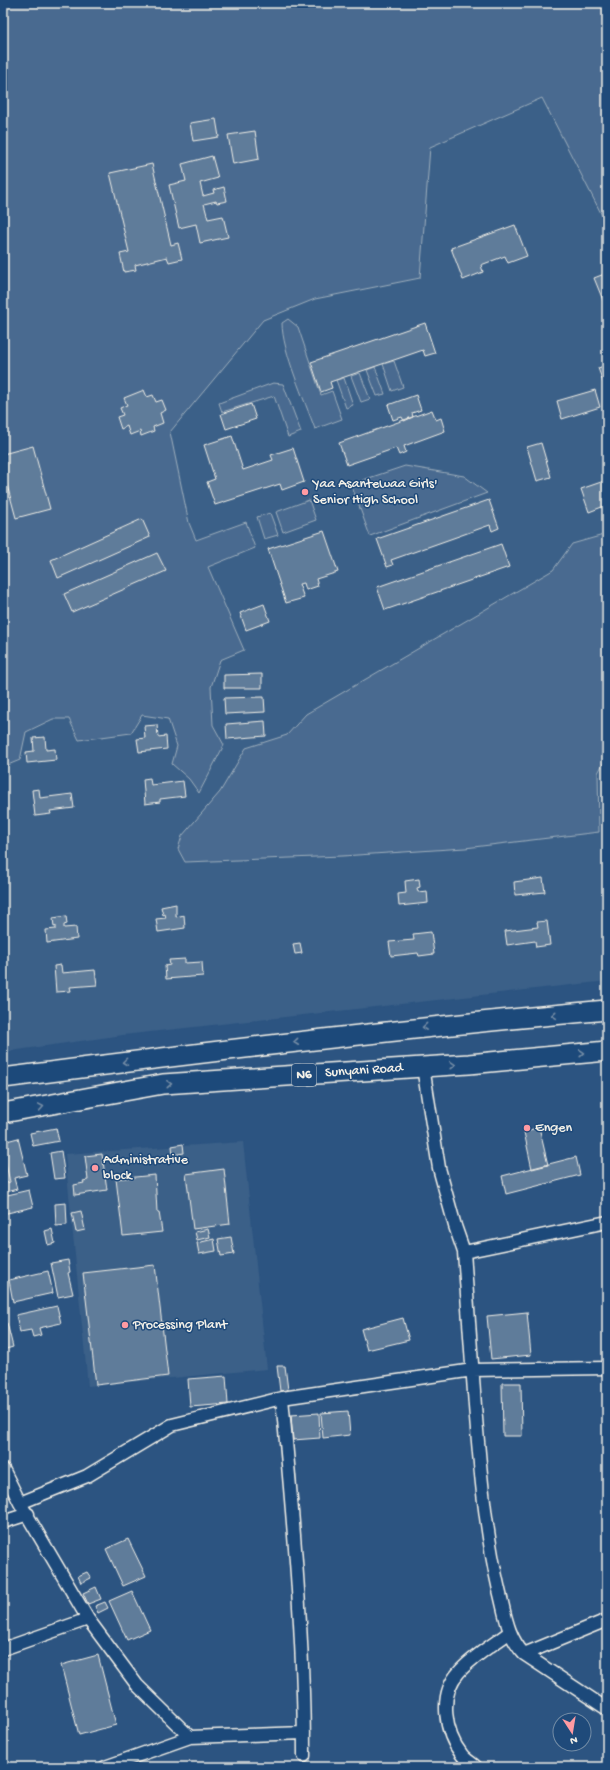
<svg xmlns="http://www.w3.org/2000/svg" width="610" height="1770" font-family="'Gochi Hand',sans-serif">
<rect width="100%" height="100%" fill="#2c5481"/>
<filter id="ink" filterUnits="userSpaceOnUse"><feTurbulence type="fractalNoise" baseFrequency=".025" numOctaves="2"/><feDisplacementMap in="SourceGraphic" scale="8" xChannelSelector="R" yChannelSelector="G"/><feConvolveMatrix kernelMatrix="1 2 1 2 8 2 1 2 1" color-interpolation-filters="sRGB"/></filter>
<g filter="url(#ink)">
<path fill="#3b6088" d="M 3,3 L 607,3 L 607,981 L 123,1035 L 3,1052 Z
M 243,1142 L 267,1369 L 88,1386 L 65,1154 Z"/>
<path fill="#496b90" stroke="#9eaebc" d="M 3,3 L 607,3 L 607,225 L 542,98 L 430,147 L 420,278 L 315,299 L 263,320 L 170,432 L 189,523 L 196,540 L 246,522 L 255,548 L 208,567 L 244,650 L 220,660 L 211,687 L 213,725 L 224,745 L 199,793 L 189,779 L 172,764 L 177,746 L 168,719 L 142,715 L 131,733 L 79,740 L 69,719 L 53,719 L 26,732 L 20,760 L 3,767 Z
M 288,319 L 298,327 L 321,395 L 332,391 L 342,419 L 315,429 C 305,401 282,351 282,323 Z
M 394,361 L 403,387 L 392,391 L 383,364 Z
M 375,367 L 385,394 L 377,396 L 367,370 Z
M 360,373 L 370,399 L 361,402 L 351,376 Z
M 344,378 L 353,405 L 346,408 L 336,380 Z
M 273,383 L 283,384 L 301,432 L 288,437 L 274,396 L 222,412 L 219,403 Z
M 405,466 L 464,476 L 487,493 L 370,536 L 351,484 Z
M 309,500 L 316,520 L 283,532 L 276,512 Z
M 270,513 L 278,535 L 264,539 L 257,517 Z
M 607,534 L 607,756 L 598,773 L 599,832 L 465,848 L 342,856 L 185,862 L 178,849 L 182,836 L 220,792 L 246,748 L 287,735 L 306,714 L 553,570 L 572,544 Z"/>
<path fill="#5e7b9a" stroke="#f4f1e8" d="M 216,119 L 219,137 L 193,141 L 190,123 Z
M 255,131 L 259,159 L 233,164 L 228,135 Z
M 212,156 L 218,178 L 200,183 L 203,196 L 214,193 L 213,190 L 224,187 L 227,201 L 217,203 L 216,201 L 204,204 L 208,219 L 223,216 L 228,237 L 200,243 L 196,224 L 179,228 L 169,185 L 186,181 L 182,164 Z
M 152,164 L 171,245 L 178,243 L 182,259 L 169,262 L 167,257 L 135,265 L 136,270 L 124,272 L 120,254 L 129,252 L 110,173 Z
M 515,225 L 527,256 L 508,263 L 505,256 L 481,265 L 483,272 L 463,280 L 451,248 Z
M 607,273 L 607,310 L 594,278 Z
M 425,323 L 435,353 L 425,356 L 423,350 L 330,382 L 332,388 L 321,392 L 311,362 Z
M 607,365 L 607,393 L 598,368 Z
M 144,390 L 147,397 L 153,395 L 156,402 L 162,400 L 166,410 L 160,413 L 163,423 L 153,427 L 154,431 L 141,436 L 140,431 L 130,435 L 127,426 L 121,429 L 117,417 L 123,415 L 120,408 L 127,405 L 124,398 Z
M 595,390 L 600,407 L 562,419 L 557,401 Z
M 416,395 L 421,410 L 412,413 L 413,417 L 404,421 L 402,417 L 393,420 L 388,405 Z
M 251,404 L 256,419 L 226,429 L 221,414 Z
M 432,410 L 436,420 L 441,418 L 445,431 L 404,446 L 406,452 L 399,455 L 396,448 L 347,465 L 339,443 Z
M 232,436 L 243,470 L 273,460 L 271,455 L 293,448 L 304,482 L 282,490 L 280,484 L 215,505 L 207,482 L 215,479 L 204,445 Z
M 541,443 L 551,477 L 537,481 L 527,447 Z
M 33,446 L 50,509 L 16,518 L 3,470 L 3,454 Z
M 607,480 L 607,505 L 589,512 L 581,489 Z
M 489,500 L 499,528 L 492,531 L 490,525 L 391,560 L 393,565 L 387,567 L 377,539 Z
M 142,519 L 150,537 L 58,578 L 51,560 Z
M 324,531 L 338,572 L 316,579 L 318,586 L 306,590 L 304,583 L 299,584 L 304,598 L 286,603 L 268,549 Z
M 501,544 L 509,567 L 385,610 L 377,587 Z
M 157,553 L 166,571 L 72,612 L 64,594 Z
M 264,604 L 270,621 L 246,630 L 240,613 Z
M 262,674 L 262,688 L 224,688 L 224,675 Z
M 264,697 L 265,712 L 225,714 L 224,698 Z
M 265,721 L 266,736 L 227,739 L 226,724 Z
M 157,725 L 158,737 L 166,736 L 167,749 L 139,752 L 137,739 L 145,738 L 144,726 Z
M 45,737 L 46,750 L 55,749 L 56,760 L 27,763 L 26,752 L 34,751 L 33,738 Z
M 150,778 L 151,785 L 183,781 L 185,796 L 160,799 L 160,802 L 145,804 L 143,779 Z
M 39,789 L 40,798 L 72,794 L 74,808 L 50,811 L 51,814 L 35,816 L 32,790 Z
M 543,878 L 545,892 L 515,895 L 514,882 Z
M 419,879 L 420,887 L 417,888 L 418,892 L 427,891 L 428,903 L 399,906 L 398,894 L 406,893 L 405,881 Z
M 176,904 L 176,917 L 184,915 L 185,928 L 158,932 L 156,919 L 166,918 L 165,914 L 163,915 L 161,907 Z
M 66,916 L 67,924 L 64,925 L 64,928 L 76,927 L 77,939 L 47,943 L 46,930 L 56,929 L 56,926 L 54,927 L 53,918 Z
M 547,921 L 550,945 L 536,947 L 535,941 L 507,945 L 505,931 L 538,927 L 537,922 Z
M 431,932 L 434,954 L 419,956 L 418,953 L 391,956 L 389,942 L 414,940 L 413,934 Z
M 300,943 L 302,953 L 295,954 L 293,944 Z
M 185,959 L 185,963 L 202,962 L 203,976 L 166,979 L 165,966 L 170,965 L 169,960 Z
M 61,965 L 62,973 L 95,970 L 97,985 L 70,987 L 71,991 L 56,992 L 54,966 Z
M 539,1127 L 548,1165 L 532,1169 L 524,1132 Z
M 56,1128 L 59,1141 L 33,1146 L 30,1133 Z
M 18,1138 L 27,1175 L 14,1178 L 17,1189 L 3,1193 L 3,1184 L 10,1182 L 5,1160 L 3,1161 L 3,1142 Z
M 183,1144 L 184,1153 L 173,1155 L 172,1146 Z
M 61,1151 L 65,1178 L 54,1179 L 50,1153 Z
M 102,1154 L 107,1190 L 75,1195 L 74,1185 L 84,1183 L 83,1181 L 88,1180 L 85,1156 Z
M 576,1157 L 580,1175 L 506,1194 L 502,1176 Z
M 224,1169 L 230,1224 L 193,1229 L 186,1174 Z
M 155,1175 L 157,1212 L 159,1212 L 162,1232 L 123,1236 L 116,1179 Z
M 29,1190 L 33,1207 L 3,1214 L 3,1196 Z
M 66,1203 L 67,1225 L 56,1226 L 55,1204 Z
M 81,1211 L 85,1230 L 76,1232 L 72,1213 Z
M 52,1229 L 55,1243 L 48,1245 L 45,1231 Z
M 208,1229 L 210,1237 L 197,1240 L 195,1232 Z
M 231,1237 L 234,1254 L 221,1256 L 218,1239 Z
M 214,1239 L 216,1251 L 199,1254 L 197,1243 Z
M 68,1260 L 70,1272 L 68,1273 L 73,1294 L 58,1297 L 51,1263 Z
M 155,1265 L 168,1376 L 96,1385 L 83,1273 Z
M 48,1271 L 53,1293 L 13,1302 L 9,1280 Z
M 57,1306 L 61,1323 L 39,1328 L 41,1335 L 33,1337 L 31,1330 L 20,1332 L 16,1315 Z
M 527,1312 L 531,1355 L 491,1359 L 487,1316 Z
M 403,1318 L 409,1340 L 367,1350 L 361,1329 Z
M 7,1323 L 13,1347 L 3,1350 L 3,1324 Z
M 277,1366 L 285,1366 L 288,1390 L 280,1391 Z
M 226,1376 L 228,1404 L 190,1407 L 188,1379 Z
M 502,1383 L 521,1383 L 522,1436 L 503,1436 Z
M 348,1411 L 350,1435 L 323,1438 L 321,1413 Z
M 319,1413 L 320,1438 L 293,1440 L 291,1415 Z
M 128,1539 L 146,1576 L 123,1586 L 106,1549 Z
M 87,1572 L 91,1578 L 81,1583 L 78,1576 Z
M 96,1587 L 101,1599 L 88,1604 L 83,1593 Z
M 132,1591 L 150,1630 L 127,1640 L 109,1601 Z
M 105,1602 L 108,1608 L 98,1613 L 95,1606 Z
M 98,1655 L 116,1725 L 79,1735 L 61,1665 Z"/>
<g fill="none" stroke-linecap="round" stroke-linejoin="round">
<g stroke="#f4f1e8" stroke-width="15">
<path id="street" d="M 423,1067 L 439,1168 L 455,1226 L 464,1252 C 468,1303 471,1355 475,1406 C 480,1468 485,1529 499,1590 C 505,1613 507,1636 524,1654 L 607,1709
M 464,1252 L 607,1222
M 282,1398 C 293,1517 304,1637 304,1756
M 3,1469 L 20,1503 L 88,1619 L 137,1685 L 190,1737
M 20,1503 L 87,1476 L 172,1425 L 282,1398 L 473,1370 L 607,1368
M 3,1522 L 28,1514
M 3,1649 L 88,1619
M 524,1654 L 607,1620
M 105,1767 L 190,1737 L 304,1733
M 476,1767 C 472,1763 466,1760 462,1755 C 445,1733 438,1695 459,1672 C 473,1656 493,1645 510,1632"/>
</g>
<g stroke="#f4f1e8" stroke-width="22">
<path id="primary" d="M 3,1078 C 204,1052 405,1028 607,1010
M 3,1113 L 163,1084 L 469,1064 L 607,1051"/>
</g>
<use href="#street" stroke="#1f4a7a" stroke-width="12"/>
<use href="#primary" stroke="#1f4a7a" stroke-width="19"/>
</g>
<defs><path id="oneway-chevron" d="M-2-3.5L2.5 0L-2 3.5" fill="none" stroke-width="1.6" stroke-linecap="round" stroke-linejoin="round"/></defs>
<g stroke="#748da6">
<use href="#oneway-chevron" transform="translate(554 1015) rotate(175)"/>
<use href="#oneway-chevron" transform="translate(425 1027) rotate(174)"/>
<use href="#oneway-chevron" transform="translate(296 1042) rotate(174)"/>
<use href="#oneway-chevron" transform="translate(582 1053) rotate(-4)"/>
<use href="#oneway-chevron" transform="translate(125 1062) rotate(173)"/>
<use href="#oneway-chevron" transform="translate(453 1065) rotate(-4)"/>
<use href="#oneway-chevron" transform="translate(169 1084) rotate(-4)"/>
<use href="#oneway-chevron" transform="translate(41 1107) rotate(-10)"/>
</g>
</g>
<g fill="#ff9aa2" stroke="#1f4a7a" stroke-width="1.5">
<circle cx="305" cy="492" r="4"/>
<circle cx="527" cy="1128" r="4"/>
<circle cx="95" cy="1168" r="4"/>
<circle cx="125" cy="1325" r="4"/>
</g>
<g text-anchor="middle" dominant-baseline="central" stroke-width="3" stroke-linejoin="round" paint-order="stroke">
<rect fill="#1f4a7a" stroke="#b4bfc7" stroke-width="1" x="292" y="1064" width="24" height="22" rx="3"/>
<g font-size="13" font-weight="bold" fill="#f4f1e8">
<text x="304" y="1075">N6</text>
</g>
<g font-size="14" fill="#f4f1e8" stroke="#1f4a7a" text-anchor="start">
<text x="313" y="484">Yaa Asantewaa Girls'<tspan x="313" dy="16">Senior High School</tspan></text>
<text x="535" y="1128">Engen</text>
<text x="103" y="1160">Administrative<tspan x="103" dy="16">block</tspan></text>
<text x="133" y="1325">Processing Plant</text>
</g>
<g font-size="14" fill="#f4f1e8" stroke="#1f4a7a">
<text transform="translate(364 1071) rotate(-4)">Sunyani Road</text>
</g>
</g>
<rect width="610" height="1770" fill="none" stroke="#1f4a7a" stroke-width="16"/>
<rect x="8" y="8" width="594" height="1754" fill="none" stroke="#f4f1e8" stroke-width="1.5" filter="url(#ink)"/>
<g transform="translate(572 1732) rotate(168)"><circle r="19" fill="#1f4a7a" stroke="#748da6"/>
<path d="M0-3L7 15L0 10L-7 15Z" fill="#ff9aa2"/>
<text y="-6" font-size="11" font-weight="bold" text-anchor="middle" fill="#f4f1e8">N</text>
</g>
</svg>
